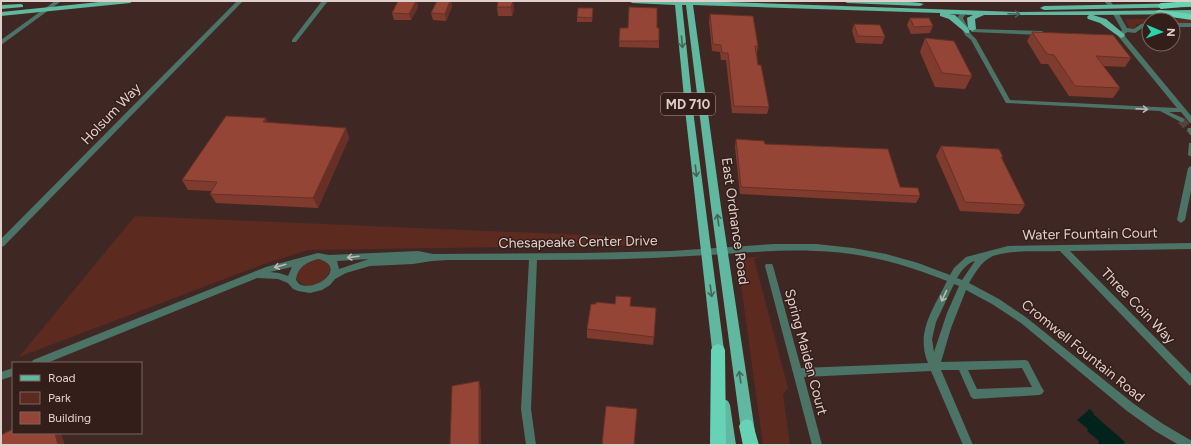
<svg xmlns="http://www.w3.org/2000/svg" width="1193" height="446" font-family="Figtree,sans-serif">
<rect width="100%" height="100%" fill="#3f2823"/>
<path fill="#5d2a1f" d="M 1127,19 L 1192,19 L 1192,23 L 1173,23 L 1173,20 L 1149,20 L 1149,23 L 1136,24 L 1136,30 L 1130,30 L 1125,20 Z
M 135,216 L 653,238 L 653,245 L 308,250 L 264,264 L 19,357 Z
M 762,256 L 754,259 L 788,388 L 783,395 L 790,445 L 763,445 L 738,263 L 739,259 Z
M 316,259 C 350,261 313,302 297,279 C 295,267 307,262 316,259 Z"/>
<path fill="#00241b" d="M 1090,409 L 1094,413 L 1093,414 L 1125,442 L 1122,445 L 1100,445 L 1098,443 L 1099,441 L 1087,431 L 1088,429 L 1077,420 Z"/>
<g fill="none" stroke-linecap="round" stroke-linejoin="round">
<path stroke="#57413c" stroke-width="8" stroke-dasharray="8 4" stroke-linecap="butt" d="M 1181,120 L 1190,130"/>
<path fill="#4b7467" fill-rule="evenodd" d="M 55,1 L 60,2 L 1,45 L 1,40 Z
M 237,1 L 243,1 L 4,246 L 1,247 L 1,239 Z
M 322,1 L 328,1 L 296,42 L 292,42 L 292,40 Z
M 1104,1 L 1110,1 L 1115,7 L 1110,8 Z
M 1116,12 L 1119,14 L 1127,28 L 1134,29 L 1141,24 L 1149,23 L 1149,27 L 1144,27 L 1135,33 L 1127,32 L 1124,35 L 1192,117 L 1192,123 L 1190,123 L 1181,112 L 1169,112 L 1183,118 L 1184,120 L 1183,122 L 1181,122 L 1160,111 L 1006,103 L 971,40 L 965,35 L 957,18 L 960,14 L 965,15 L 963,18 L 971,34 L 976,39 L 1010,100 L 1177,108 L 1118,36 L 1122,30 L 1113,14 Z
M 1173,23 L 1192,23 L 1192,27 L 1173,27 Z
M 974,29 L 1042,31 L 1045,33 L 1042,35 L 972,32 L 971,31 Z
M 1188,128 L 1192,128 L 1192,135 L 1190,135 L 1187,130 Z
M 1189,143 L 1192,143 L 1192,157 L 1188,155 Z
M 1192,165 L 1192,186 L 1185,220 L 1181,223 L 1177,220 L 1188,168 Z
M 1192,243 L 1192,249 L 1070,251 L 1192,375 L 1192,386 L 1189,385 L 1060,251 C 1042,252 1007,249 991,257 C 981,262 975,273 969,283 L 999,299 L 1027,318 L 1134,404 L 1163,424 L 1192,441 L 1192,445 L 1179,445 L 1155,431 L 1127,411 L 1021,323 L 992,304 L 966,290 L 951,328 L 941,362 L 1025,360 L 1028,361 L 1042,388 L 1044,391 L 1042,394 L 1039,395 L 974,399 L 971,397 L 959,370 L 941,370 L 973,445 L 963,445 L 931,371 L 804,377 L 822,445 L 812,445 L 765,266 L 766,264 L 772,264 L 773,266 L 801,368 L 928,363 C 915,332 934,308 947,281 C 905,264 861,252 815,251 C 774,249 733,254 691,256 C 640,259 588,260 537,260 L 531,409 L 536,445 L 526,445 L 521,409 L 529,260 L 448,260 L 432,261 L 413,264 L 370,266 L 346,273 L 335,279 L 330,285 L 322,290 L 310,293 L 298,291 L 293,289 L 288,283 L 278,279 L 257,278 L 47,363 L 31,363 L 33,360 L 266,267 L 318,253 L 329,255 L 418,251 L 433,254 L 585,253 L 671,251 L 774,244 L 816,244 L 853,248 L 886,254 L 918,263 L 950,275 L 954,268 L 966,257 L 1008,246 ZM 318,259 C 348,266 317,293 299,284 L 296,280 C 297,267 307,262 318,259 ZM 369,259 L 339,269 L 337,261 ZM 975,261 L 962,280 L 957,278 C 961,271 967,263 975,261 ZM 292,267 L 288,276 L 279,273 L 270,272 ZM 954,284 L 959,286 L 947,313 L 934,352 L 932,339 L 936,322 ZM 1022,368 L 1032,387 L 977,389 L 968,370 Z
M 13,368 L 13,376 L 1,380 L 1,372 Z"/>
<path fill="#5fb89f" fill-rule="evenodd" d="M 109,1 L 133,1 L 130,3 L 1,16 L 1,12 Z
M 629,1 L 695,1 L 1021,12 L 1192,10 L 1192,14 L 1093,15 L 1106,19 L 1124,34 L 1125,36 L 1121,38 L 1100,23 L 1088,19 L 1087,17 L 1089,15 L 984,15 L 975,19 L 976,29 L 972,31 L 968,29 L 967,18 L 973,15 L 949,14 L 955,15 L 969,29 L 969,33 L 966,33 L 949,19 L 940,16 L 940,13 L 693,5 L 721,207 L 757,445 L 743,445 L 711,207 L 686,5 L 682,5 L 694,118 L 725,358 L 723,362 L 719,363 L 715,362 L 713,358 L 686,118 L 675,5 L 632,3 Z
M 844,1 C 857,1 916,0 924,4 L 920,6 L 847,3 Z
M 1192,3 L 1192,7 L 1044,10 L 1040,8 L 1044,6 Z
M 21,4 L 23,5 L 23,7 L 1,9 L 1,5 Z
M 724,399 L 728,401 L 730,405 L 736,445 L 722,445 L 718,405 L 720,401 Z"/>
<path fill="#66d3b4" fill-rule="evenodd" d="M 1192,1 L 1192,6 L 1161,9 L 1157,6 L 1161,3 Z
M 1159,10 L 1192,14 L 1192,20 L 1156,15 L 1156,11 Z
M 718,344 L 723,346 L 725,350 L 726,445 L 710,445 L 711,350 L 713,346 Z
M 747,419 L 752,421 L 759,445 L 743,445 L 739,426 L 742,421 Z"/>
</g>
<path fill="#7f3b2e" d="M 437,1 L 451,1 L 452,7 L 446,21 L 433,20 L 431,13 Z
M 513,1 L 514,10 L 512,16 L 498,16 L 497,7 Z
M 418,7 L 411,20 L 394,20 L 392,13 Z
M 593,13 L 592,22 L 577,22 L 577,17 Z
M 710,14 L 758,46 L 757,53 L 758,65 L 769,107 L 767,114 L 732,113 L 726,60 L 721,60 L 720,52 L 712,51 L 709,21 Z
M 910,18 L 933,26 L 930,33 L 911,34 L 907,25 Z
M 854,24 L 885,37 L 882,44 L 856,43 L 852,31 Z
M 620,28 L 657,28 L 659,41 L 659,48 L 619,47 Z
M 1032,32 L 1131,58 L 1125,67 L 1103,66 L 1120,88 L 1113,98 L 1069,96 L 1048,64 L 1041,64 L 1027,41 Z
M 925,38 L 972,76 L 965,89 L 935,87 L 920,52 Z
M 268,123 L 346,128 L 349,138 L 318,208 L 216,203 L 210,194 L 212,191 L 188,190 L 182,180 Z
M 736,139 L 765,144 L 900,187 L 920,196 L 916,203 L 740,194 L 735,147 Z
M 941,146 L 1003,157 L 1002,158 L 1025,205 L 1019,214 L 960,211 L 936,156 Z
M 596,304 L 630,306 L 654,337 L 653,345 L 587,338 L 587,329 Z"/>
<path fill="#683025" d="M 416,1 L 417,1 L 418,7 L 411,20 L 409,14 Z
M 450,1 L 451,1 L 452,7 L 446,21 L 445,14 Z
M 513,1 L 514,10 L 512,16 L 511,7 Z
M 266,118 L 270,127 L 263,122 Z
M 346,128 L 349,138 L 318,208 L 313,198 Z
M 479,381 L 481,390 L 481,445 L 479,445 Z
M 55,433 L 61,433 L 65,445 L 58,445 Z"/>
<path fill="#944535" stroke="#683025" d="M 398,1 L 416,1 L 409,14 L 392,13 Z
M 437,1 L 450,1 L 445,14 L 431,13 Z
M 498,1 L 513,1 L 511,7 L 497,7 Z
M 629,7 L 657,8 L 657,28 L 659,28 L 659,41 L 619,41 L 620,28 L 628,28 Z
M 578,8 L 593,8 L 592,18 L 577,17 Z
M 710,14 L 753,16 L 758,46 L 755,46 L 758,65 L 761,65 L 769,107 L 734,106 L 728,53 L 722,53 L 721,45 L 713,44 Z
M 910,18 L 929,18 L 933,26 L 914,27 Z
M 854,24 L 880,25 L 885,37 L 858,36 Z
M 1032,32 L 1113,35 L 1131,58 L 1096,56 L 1120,88 L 1075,86 L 1054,55 L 1047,54 Z
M 925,38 L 954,41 L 972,76 L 942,73 Z
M 226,116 L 266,118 L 263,122 L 346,128 L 313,198 L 210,194 L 217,182 L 182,180 Z
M 736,139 L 764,141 L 765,144 L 888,149 L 900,187 L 918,188 L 920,196 L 741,187 Z
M 941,146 L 999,149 L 1003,157 L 1001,157 L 1025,205 L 965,202 Z
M 616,296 L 631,297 L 630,306 L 656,308 L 654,337 L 587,329 L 591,304 L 596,304 L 596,302 L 615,304 Z
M 479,381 L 479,445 L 450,445 L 452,386 Z
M 606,406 L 637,409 L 634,445 L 602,445 Z
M 13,429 L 13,433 L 55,433 L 58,445 L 1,445 L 1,435 Z"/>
<defs><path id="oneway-shaft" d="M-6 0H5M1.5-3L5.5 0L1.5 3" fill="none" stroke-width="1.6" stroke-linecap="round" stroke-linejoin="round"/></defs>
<g stroke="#476355">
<use href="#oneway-shaft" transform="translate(1014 14) rotate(2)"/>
<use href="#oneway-shaft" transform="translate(682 42) rotate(85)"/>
<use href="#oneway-shaft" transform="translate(696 171) rotate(83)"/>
<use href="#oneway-shaft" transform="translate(718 220) rotate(-98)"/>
<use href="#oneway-shaft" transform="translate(711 291) rotate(82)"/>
<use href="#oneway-shaft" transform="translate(740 377) rotate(-98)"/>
</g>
<g stroke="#bbb9b3">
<use href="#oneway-shaft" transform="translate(1142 109) rotate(3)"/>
<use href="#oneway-shaft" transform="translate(353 257) rotate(173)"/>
<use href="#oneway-shaft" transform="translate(280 266) rotate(164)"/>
<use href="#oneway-shaft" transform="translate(944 296) rotate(115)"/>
</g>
<g text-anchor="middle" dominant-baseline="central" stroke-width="3" stroke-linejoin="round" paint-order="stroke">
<rect fill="#341e19" stroke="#ac9b96" stroke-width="1" x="661" y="93" width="54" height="22" rx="3"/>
<g font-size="13" font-weight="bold" fill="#e0d0cc">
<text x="688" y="104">MD 710</text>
</g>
<g font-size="14" fill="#e0d0cc" stroke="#341e19">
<text transform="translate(111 114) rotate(-46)">Holsum Way</text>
<text transform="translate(735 221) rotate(82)">East Ordnance Road</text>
<text transform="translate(1090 234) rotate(-1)">Water Fountain Court</text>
<text transform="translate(578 242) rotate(-1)">Chesapeake Center Drive</text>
<text transform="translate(1138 306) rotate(46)">Three Coin Way</text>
<text transform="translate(1083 351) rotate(39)">Cromwell Fountain Road</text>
<text transform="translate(806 352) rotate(75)">Spring Maiden Court</text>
</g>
</g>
<rect width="1193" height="446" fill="none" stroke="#e0d0cc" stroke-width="4"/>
<rect x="12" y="362" width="130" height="72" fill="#341e19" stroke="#796561"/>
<rect x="20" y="375" width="20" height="6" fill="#5fb89f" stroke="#796561"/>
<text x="48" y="382" font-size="12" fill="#e0d0cc">Road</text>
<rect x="20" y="392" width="20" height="12" fill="#5d2a1f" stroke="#796561"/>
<text x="48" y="402" font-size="12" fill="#e0d0cc">Park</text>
<rect x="20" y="412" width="20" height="12" fill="#944535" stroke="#796561"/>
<text x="48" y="422" font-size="12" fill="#e0d0cc">Building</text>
<g transform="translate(1161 32) rotate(92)"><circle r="19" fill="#341e19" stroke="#796561"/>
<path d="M0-3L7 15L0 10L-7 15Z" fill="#26d5ae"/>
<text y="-6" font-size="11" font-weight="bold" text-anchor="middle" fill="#e0d0cc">N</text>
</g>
</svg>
